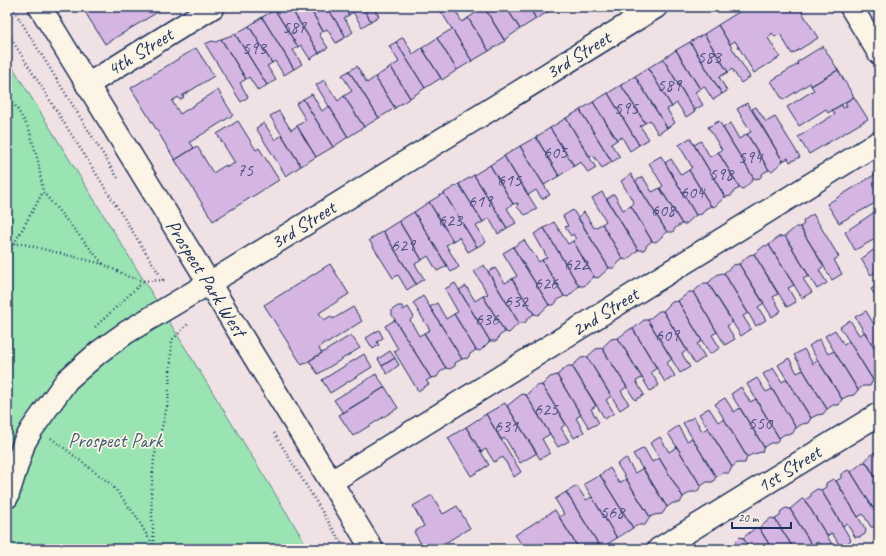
<svg xmlns="http://www.w3.org/2000/svg" width="886" height="556" font-family="Caveat,sans-serif">
<rect width="100%" height="100%" fill="#f0e2e4"/>
<filter id="ink" filterUnits="userSpaceOnUse"><feTurbulence type="fractalNoise" baseFrequency=".025" numOctaves="2"/><feDisplacementMap in="SourceGraphic" scale="8" xChannelSelector="R" yChannelSelector="G"/><feConvolveMatrix kernelMatrix="1 2 1 2 8 2 1 2 1" color-interpolation-filters="sRGB"/></filter>
<g filter="url(#ink)">
<path fill="#9ae4b3" stroke="#5a8a88" d="M 7,58 L 309,549 L 7,549 Z"/>
<path fill="#d5b6e2" stroke="#1b2f5e" d="M 82,7 L 166,7 L 105,44 Z
M 279,7 L 290,7 L 319,53 L 310,59 L 301,45 L 298,47 L 275,10 Z
M 290,7 L 309,7 L 323,31 L 319,34 L 328,48 L 319,53 Z
M 309,7 L 327,7 L 346,37 L 336,43 L 327,29 L 323,31 Z
M 327,7 L 344,7 L 349,15 L 344,18 L 353,32 L 346,37 Z
M 344,7 L 362,7 L 371,21 L 362,27 L 353,12 L 349,15 Z
M 362,7 L 373,7 L 379,16 L 371,21 Z
M 385,7 L 394,7 L 387,11 Z
M 445,7 L 453,7 L 462,22 L 468,18 L 489,51 L 472,61 L 440,10 Z
M 473,7 L 484,7 L 505,41 L 489,51 L 468,18 L 477,12 Z
M 484,7 L 506,7 L 520,29 L 504,40 Z
M 506,7 L 529,7 L 536,19 L 520,29 Z
M 529,7 L 552,7 L 553,9 L 536,19 Z
M 552,7 L 561,7 L 554,11 Z
M 747,7 L 799,7 L 818,38 L 792,54 L 780,34 L 775,37 L 772,33 L 768,38 L 780,57 L 754,73 L 735,41 L 730,44 L 718,25 Z
M 275,10 L 298,47 L 293,50 L 302,64 L 294,69 L 262,17 Z
M 262,17 L 294,69 L 284,75 L 275,61 L 272,63 L 249,26 Z
M 718,25 L 750,77 L 741,83 L 732,69 L 728,72 L 704,34 Z
M 249,26 L 272,63 L 267,66 L 276,80 L 267,85 L 235,34 Z
M 452,29 L 472,61 L 457,70 L 437,38 Z
M 235,34 L 267,85 L 258,91 L 249,77 L 246,79 L 221,39 Z
M 704,34 L 728,72 L 719,77 L 727,91 L 722,94 L 690,42 Z
M 403,37 L 413,54 L 422,48 L 441,78 L 425,88 L 396,42 Z
M 437,38 L 457,70 L 442,80 L 422,48 Z
M 221,39 L 246,79 L 240,83 L 248,97 L 241,102 L 205,44 L 212,41 L 216,42 Z
M 396,42 L 425,88 L 410,98 L 391,67 L 399,62 L 389,46 Z
M 690,42 L 722,94 L 713,100 L 704,86 L 700,89 L 676,50 Z
M 823,46 L 838,70 L 811,86 L 810,83 L 783,100 L 771,81 L 798,64 L 797,62 Z
M 196,48 L 214,76 L 182,96 L 184,97 L 180,100 L 178,97 L 172,101 L 180,114 L 218,90 L 233,115 L 190,142 L 194,148 L 175,160 L 131,88 Z
M 676,50 L 700,89 L 695,92 L 703,105 L 694,110 L 663,59 Z
M 663,59 L 695,111 L 686,117 L 677,103 L 672,107 L 648,68 Z
M 357,66 L 367,83 L 375,77 L 395,108 L 379,118 L 349,71 Z
M 391,67 L 410,98 L 395,108 L 375,77 Z
M 648,68 L 672,107 L 667,109 L 675,123 L 667,128 L 635,76 Z
M 838,70 L 854,97 L 828,113 L 826,109 L 799,126 L 787,107 L 814,90 L 811,86 Z
M 349,71 L 379,118 L 364,127 L 344,96 L 352,91 L 342,75 Z
M 635,76 L 667,128 L 658,134 L 650,120 L 645,123 L 621,85 Z
M 324,80 L 338,101 L 344,96 L 364,127 L 348,137 L 316,85 Z
M 621,85 L 645,123 L 640,126 L 649,139 L 639,145 L 608,93 Z
M 608,93 L 639,145 L 630,151 L 622,137 L 617,140 L 593,102 Z
M 312,94 L 322,111 L 329,106 L 348,137 L 333,147 L 303,99 Z
M 854,97 L 868,119 L 809,154 L 798,137 L 835,114 L 832,110 L 841,105 L 843,108 L 847,106 L 845,102 Z
M 303,99 L 333,147 L 316,157 L 297,126 L 306,120 L 296,104 Z
M 593,102 L 617,140 L 611,144 L 620,157 L 612,162 L 580,110 Z
M 747,103 L 783,161 L 772,171 L 769,170 L 747,134 L 751,132 L 737,109 Z
M 756,107 L 766,122 L 775,117 L 800,157 L 790,162 L 788,158 L 783,161 L 752,109 Z
M 580,110 L 612,162 L 602,168 L 593,155 L 590,157 L 566,118 Z
M 279,111 L 291,130 L 297,126 L 316,157 L 301,166 L 270,116 Z
M 566,118 L 596,168 L 588,173 L 581,162 L 574,166 L 550,128 Z
M 238,121 L 256,150 L 259,148 L 279,180 L 213,221 L 175,160 L 197,146 L 213,173 L 226,165 L 227,167 L 235,163 L 217,134 Z
M 719,121 L 754,179 L 743,189 L 740,188 L 718,152 L 722,150 L 708,127 Z
M 264,123 L 275,140 L 282,135 L 301,166 L 286,176 L 256,128 Z
M 730,123 L 739,139 L 747,134 L 769,170 L 763,173 L 760,178 L 754,179 L 723,128 Z
M 550,128 L 574,166 L 559,176 L 536,137 Z
M 536,137 L 559,176 L 544,185 L 520,146 Z
M 690,138 L 725,197 L 714,207 L 711,206 L 689,170 L 692,167 L 679,145 Z
M 701,141 L 710,157 L 718,152 L 740,188 L 734,191 L 731,196 L 725,197 L 694,145 Z
M 520,146 L 550,195 L 542,199 L 536,190 L 528,195 L 504,156 Z
M 504,156 L 537,209 L 525,215 L 517,207 L 518,203 L 513,204 L 490,165 Z
M 661,156 L 696,215 L 686,224 L 682,224 L 660,188 L 663,186 L 649,163 Z
M 671,159 L 681,175 L 689,170 L 711,206 L 705,209 L 702,214 L 696,215 L 665,163 Z
M 490,165 L 513,204 L 507,208 L 516,223 L 507,228 L 474,175 Z
M 879,172 L 879,201 L 839,223 L 827,204 Z
M 631,174 L 667,232 L 656,242 L 652,241 L 631,206 L 634,203 L 621,181 Z
M 474,175 L 507,228 L 498,234 L 489,218 L 483,222 L 459,184 Z
M 643,177 L 652,192 L 660,188 L 682,224 L 676,227 L 673,232 L 667,232 L 635,181 Z
M 459,184 L 483,222 L 476,226 L 486,242 L 477,247 L 444,193 Z
M 602,192 L 638,250 L 627,260 L 623,259 L 602,224 L 606,221 L 592,198 Z
M 444,193 L 477,247 L 468,252 L 459,237 L 453,241 L 429,202 Z
M 614,194 L 623,210 L 631,206 L 652,241 L 647,245 L 644,250 L 638,250 L 607,199 Z
M 429,202 L 453,241 L 446,245 L 459,267 L 451,272 L 414,212 Z
M 879,205 L 879,237 L 855,250 L 845,232 L 879,209 L 877,206 Z
M 573,210 L 609,268 L 598,278 L 594,277 L 573,241 L 576,239 L 573,234 L 571,236 L 565,227 L 568,226 L 563,216 Z
M 414,212 L 447,266 L 437,271 L 428,256 L 422,260 L 399,221 Z
M 584,212 L 594,228 L 602,224 L 623,259 L 618,263 L 615,268 L 609,268 L 578,217 Z
M 813,214 L 839,257 L 834,260 L 842,274 L 832,280 L 800,227 L 804,224 L 803,221 Z
M 399,221 L 422,260 L 415,264 L 424,279 L 416,284 L 383,231 Z
M 554,222 L 568,244 L 573,241 L 594,277 L 584,286 L 579,286 L 544,228 Z
M 796,227 L 800,227 L 824,266 L 819,270 L 827,283 L 817,289 L 785,236 Z
M 544,228 L 579,286 L 568,297 L 564,296 L 542,260 L 547,257 L 534,234 Z
M 383,231 L 416,284 L 407,290 L 398,275 L 393,278 L 369,240 Z
M 785,236 L 809,276 L 803,279 L 812,292 L 802,298 L 769,245 L 778,237 Z
M 524,240 L 539,262 L 542,260 L 564,296 L 558,300 L 554,305 L 549,305 L 513,247 Z
M 769,245 L 794,285 L 788,288 L 796,302 L 787,307 L 754,254 L 764,246 Z
M 879,246 L 879,270 L 871,275 L 861,259 Z
M 513,247 L 549,305 L 538,315 L 534,314 L 512,279 L 517,276 L 503,253 Z
M 754,254 L 778,294 L 773,297 L 781,311 L 772,317 L 739,264 L 749,255 Z
M 330,264 L 349,294 L 319,313 L 324,320 L 331,316 L 333,319 L 353,307 L 362,321 L 328,343 L 323,343 L 319,349 L 322,353 L 302,365 L 264,305 Z
M 739,264 L 764,303 L 758,307 L 766,320 L 756,326 L 724,273 L 733,265 Z
M 484,265 L 519,323 L 509,333 L 505,332 L 483,296 L 488,294 L 474,271 Z
M 495,268 L 505,283 L 512,279 L 534,314 L 528,318 L 525,323 L 519,323 L 488,272 Z
M 724,273 L 748,313 L 743,316 L 751,329 L 741,336 L 708,283 L 718,274 Z
M 455,283 L 490,341 L 480,351 L 476,350 L 454,314 L 458,312 L 445,289 Z
M 704,283 L 708,283 L 733,322 L 727,326 L 735,339 L 725,345 L 693,292 Z
M 879,284 L 879,302 L 871,289 Z
M 466,286 L 475,301 L 483,296 L 505,332 L 499,336 L 497,341 L 490,341 L 459,290 Z
M 689,292 L 693,292 L 717,332 L 712,335 L 720,348 L 710,354 L 678,301 Z
M 423,296 L 462,359 L 455,363 L 455,366 L 450,369 L 446,368 L 424,333 L 430,330 L 413,303 Z
M 678,301 L 702,341 L 697,344 L 705,357 L 695,364 L 663,311 L 672,302 Z
M 437,303 L 446,319 L 454,314 L 476,350 L 470,354 L 468,358 L 462,359 L 430,307 Z
M 398,306 L 402,306 L 403,310 L 408,307 L 414,317 L 410,320 L 419,336 L 424,333 L 446,368 L 440,372 L 437,377 L 431,378 L 392,315 L 392,310 Z
M 659,311 L 663,311 L 687,350 L 682,354 L 690,367 L 680,373 L 648,320 Z
M 866,311 L 875,326 L 879,324 L 879,356 L 855,317 Z
M 395,320 L 431,378 L 426,381 L 429,384 L 418,391 L 394,351 L 398,349 L 385,326 Z
M 644,320 L 648,320 L 672,359 L 667,363 L 675,376 L 665,382 L 633,329 Z
M 850,320 L 859,335 L 865,332 L 879,356 L 879,377 L 873,380 L 840,327 Z
M 630,329 L 633,329 L 657,368 L 651,372 L 659,385 L 650,391 L 618,338 Z
M 379,330 L 383,338 L 377,342 L 379,345 L 373,349 L 366,338 Z
M 835,330 L 844,345 L 849,341 L 873,380 L 870,386 L 863,386 L 858,390 L 825,336 Z
M 351,335 L 360,348 L 318,374 L 309,361 Z
M 618,338 L 642,378 L 636,381 L 644,395 L 635,400 L 602,348 L 611,339 Z
M 819,339 L 828,354 L 834,351 L 858,390 L 854,395 L 848,396 L 842,399 L 809,346 Z
M 602,348 L 627,387 L 621,391 L 629,404 L 620,410 L 587,357 L 596,349 Z
M 804,349 L 813,364 L 818,360 L 842,399 L 839,405 L 833,405 L 827,409 L 794,355 Z
M 390,351 L 395,358 L 382,366 L 378,359 Z
M 364,354 L 372,367 L 330,393 L 322,380 Z
M 587,357 L 611,396 L 606,400 L 614,413 L 605,419 L 572,366 L 581,358 Z
M 395,358 L 399,365 L 387,374 L 382,366 Z
M 789,358 L 797,373 L 803,370 L 827,409 L 823,414 L 817,415 L 811,418 L 778,365 Z
M 568,366 L 572,366 L 596,406 L 591,409 L 599,423 L 589,428 L 557,375 Z
M 773,368 L 782,382 L 787,379 L 811,418 L 808,423 L 802,424 L 796,428 L 763,374 Z
M 376,374 L 385,387 L 343,413 L 334,400 Z
M 557,375 L 581,415 L 576,418 L 584,432 L 574,438 L 542,385 L 550,377 Z
M 757,378 L 766,392 L 772,389 L 796,428 L 792,434 L 785,434 L 779,438 L 747,384 Z
M 542,385 L 566,424 L 561,428 L 569,441 L 558,447 L 526,395 L 536,386 Z
M 385,387 L 398,408 L 353,436 L 339,415 Z
M 741,387 L 750,402 L 756,399 L 779,438 L 776,443 L 770,443 L 764,447 L 731,394 Z
M 522,394 L 526,395 L 550,434 L 542,439 L 550,453 L 540,459 L 507,406 Z
M 725,398 L 734,412 L 740,408 L 764,447 L 762,452 L 753,454 L 747,457 L 715,404 Z
M 505,403 L 537,453 L 520,463 L 505,438 L 501,440 L 486,414 Z
M 709,408 L 718,422 L 724,419 L 747,457 L 745,463 L 737,463 L 732,467 L 699,414 Z
M 486,414 L 521,472 L 514,477 L 503,457 L 494,462 L 486,449 L 481,452 L 466,427 Z
M 694,417 L 702,431 L 708,428 L 732,467 L 729,473 L 722,473 L 716,477 L 683,423 Z
M 678,426 L 687,441 L 692,438 L 716,477 L 713,482 L 707,482 L 701,486 L 668,433 Z
M 466,427 L 489,465 L 471,476 L 448,438 Z
M 660,437 L 669,452 L 677,447 L 701,486 L 697,492 L 691,492 L 683,497 L 650,443 Z
M 644,448 L 652,462 L 659,458 L 683,497 L 680,503 L 673,503 L 667,507 L 633,454 Z
M 878,451 L 879,451 L 879,483 L 865,461 L 870,455 Z
M 626,458 L 635,473 L 643,468 L 667,507 L 662,514 L 654,515 L 650,517 L 617,464 Z
M 863,462 L 867,463 L 879,483 L 879,508 L 877,505 L 873,508 L 851,472 Z
M 610,468 L 619,483 L 626,479 L 650,517 L 645,525 L 638,525 L 633,528 L 600,475 Z
M 848,470 L 851,472 L 879,518 L 879,525 L 875,527 L 871,527 L 863,514 L 858,517 L 836,481 L 841,478 L 841,474 Z
M 600,475 L 633,528 L 617,538 L 584,484 Z
M 833,479 L 836,481 L 866,530 L 865,534 L 860,537 L 855,537 L 847,524 L 843,526 L 821,490 L 826,487 L 826,483 Z
M 577,486 L 586,500 L 592,497 L 617,538 L 601,548 L 566,492 Z
M 817,489 L 821,490 L 851,540 L 844,546 L 840,546 L 832,533 L 827,536 L 805,500 L 811,496 L 811,493 Z
M 566,492 L 601,548 L 598,549 L 579,549 L 559,517 L 564,514 L 555,499 Z
M 432,495 L 443,514 L 457,506 L 470,528 L 435,549 L 424,549 L 414,532 L 424,526 L 413,506 Z
M 802,499 L 805,500 L 835,549 L 822,549 L 818,542 L 812,545 L 790,509 Z
M 786,508 L 790,509 L 813,547 L 810,549 L 794,549 L 775,519 L 780,516 L 781,511 Z
M 555,510 L 579,549 L 511,549 L 521,543 L 515,535 Z
M 771,518 L 775,519 L 794,549 L 772,549 L 759,528 Z
M 755,528 L 759,528 L 772,549 L 750,549 L 743,538 Z
M 740,537 L 743,538 L 750,549 L 728,549 Z"/>
<g fill="none" stroke-linecap="round" stroke-linejoin="round">
<g stroke="#1b2f5e" stroke-width="25">
<path id="minor" d="M 40,7 L 372,549
M 851,7 L 879,53
M 87,85 L 213,7
M 331,482 L 879,142
M 7,497 L 24,443 L 32,429 L 67,380 L 99,352 L 127,332 L 231,270 L 656,7
M 659,549 L 879,414"/>
</g>
<path stroke="#1b2f5e" stroke-width="2.5" stroke-dasharray="1 3" stroke-linecap="butt" d="M 12,7 L 119,180
M 7,32 L 163,280 L 144,281 L 129,277 L 103,264 L 23,244 L 13,244 L 7,246
M 7,92 L 29,129 L 38,161 L 43,192 L 103,264
M 14,244 L 43,192
M 95,327 L 143,282
M 7,418 L 14,420
M 274,433 L 345,549
M 51,438 L 112,485 L 136,516 L 152,544
M 154,549 L 151,496 L 154,458 L 168,403 L 172,340 L 188,324"/>
<use href="#minor" stroke="#fcf5e5" stroke-width="22"/>
</g>
</g>
<g text-anchor="middle" dominant-baseline="central" stroke-width="3.5" stroke-linejoin="round" paint-order="stroke">
<g font-size="18" fill="#4a517f">
<text x="294" y="27">587</text>
<text x="254" y="48">593</text>
<text x="709" y="57">583</text>
<text x="669" y="85">589</text>
<text x="626" y="108">595</text>
<text x="555" y="152">605</text>
<text x="750" y="157">594</text>
<text x="245" y="170">75</text>
<text x="721" y="174">598</text>
<text x="509" y="180">615</text>
<text x="692" y="192">604</text>
<text x="480" y="201">619</text>
<text x="663" y="210">608</text>
<text x="450" y="220">623</text>
<text x="403" y="245">629</text>
<text x="576" y="264">622</text>
<text x="546" y="283">626</text>
<text x="516" y="301">632</text>
<text x="487" y="319">636</text>
<text x="667" y="335">609</text>
<text x="546" y="409">625</text>
<text x="760" y="423">550</text>
<text x="506" y="426">631</text>
<text x="612" y="512">568</text>
</g>
<g font-size="20" fill="#1b2f5e" stroke="#fcf5e5">
<text transform="translate(140 52) rotate(-32)">4th Street</text>
<text transform="translate(578 55) rotate(-32)">3rd Street</text>
<text transform="translate(303 225) rotate(-32)">3rd Street</text>
<text transform="translate(206 278) rotate(58)">Prospect Park West</text>
<text transform="translate(605 312) rotate(-32)">2nd Street</text>
<text transform="translate(789 469) rotate(-32)">1st Street</text>
</g>
<g font-size="20" fill="#3b5c73" stroke="#fcf5e5">
<text x="115" y="440">Prospect Park</text>
</g>
</g>
<rect width="886" height="556" fill="none" stroke="#fcf5e5" stroke-width="24"/>
<rect x="12" y="12" width="862" height="532" fill="none" stroke="#1b2f5e" stroke-width="1.5" filter="url(#ink)"/>
<path d="M732 522v6h59v-6" fill="none" stroke="#1b2f5e" stroke-width="2"/>
<text x="738" y="522" font-size="12" fill="#1b2f5e" stroke="#fcf5e5" stroke-width="3" paint-order="stroke">20 m</text>
</svg>
